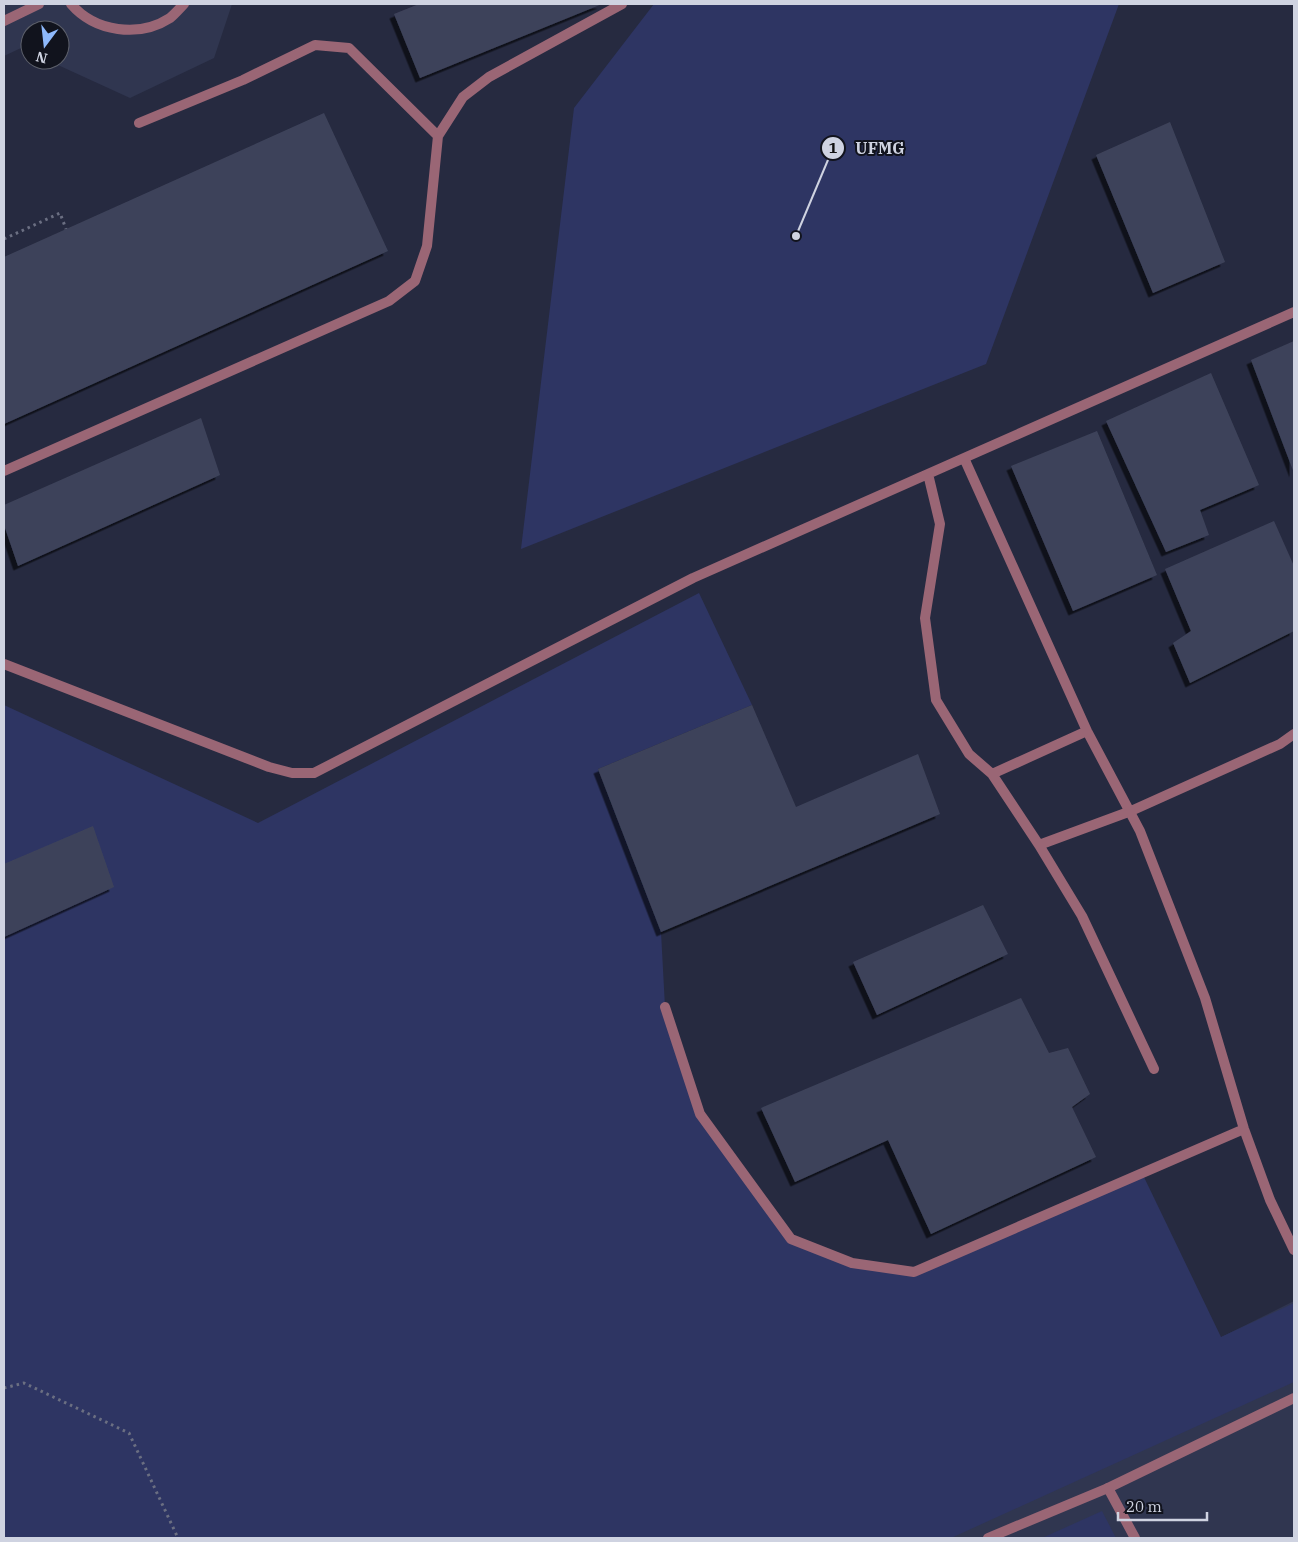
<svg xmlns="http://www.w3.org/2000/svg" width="1298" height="1542" font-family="'IBM Plex Serif',serif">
<defs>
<filter id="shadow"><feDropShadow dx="-4.5" dy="4.5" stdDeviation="0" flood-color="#0009"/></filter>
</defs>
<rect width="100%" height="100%" fill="#262a40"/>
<path fill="#303650" d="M 4,4 L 232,4 L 214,58 L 130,98 L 47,60 L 60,60 L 60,30 L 30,30 L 30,52 L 21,48 L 4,56 Z
M 1294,1301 L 1294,1538 L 793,1538 L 1165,1365 Z"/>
<path fill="#2e3563" d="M 654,4 L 1119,4 L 986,364 L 521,549 L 574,108 Z
M 699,593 L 752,705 L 598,769 L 661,932 L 665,1007 L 700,1114 L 791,1239 L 852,1263 L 914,1272 L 1142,1173 L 1221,1337 L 1294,1303 L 1294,1382 L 951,1538 L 4,1538 L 4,705 L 258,823 Z
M 1102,1511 L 1116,1538 L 1042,1538 Z"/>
<path fill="#3e435a" filter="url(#shadow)" d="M 419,4 L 602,4 L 420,78 L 394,14 Z
M 324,113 L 388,251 L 4,424 L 4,257 Z
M 1170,122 L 1225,262 L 1153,293 L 1096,155 Z
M 1294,341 L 1294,473 L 1251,360 Z
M 1211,373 L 1259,485 L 1200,510 L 1209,535 L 1166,552 L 1106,421 Z
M 201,418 L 220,475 L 18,566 L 4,525 L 4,505 Z
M 1097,431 L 1157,575 L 1073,611 L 1011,466 Z
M 1274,521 L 1294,566 L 1294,631 L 1190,683 L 1173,643 L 1191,631 L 1165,569 Z
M 752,705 L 796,807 L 918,754 L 940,814 L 661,932 L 598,769 Z
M 93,826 L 114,887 L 4,937 L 4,864 Z
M 983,905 L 1008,954 L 877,1015 L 853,962 Z
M 1021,998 L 1049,1053 L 1068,1048 L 1090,1094 L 1072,1107 L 1096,1157 L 931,1234 L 888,1140 L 795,1182 L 761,1108 Z"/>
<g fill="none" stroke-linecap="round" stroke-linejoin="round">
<path stroke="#6b6f82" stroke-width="3" stroke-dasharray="2.5 4" stroke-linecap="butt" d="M 4,239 L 60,213 L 66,229
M 4,1388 L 24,1383 L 129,1433 L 178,1538"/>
<path stroke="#9a6675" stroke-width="10" d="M 139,123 L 243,80 L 315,45 L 349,48 L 438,136
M 964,458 L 1294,312
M 4,471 L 389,301 L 415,281 L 427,246 L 438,136 L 463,97 L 489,77 L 622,4
M 928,474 L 940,524 L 925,618 L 936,700 L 969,754 L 992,774 L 1087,731
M 4,664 L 269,767 L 292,773 L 314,773 L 693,578 L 964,458 L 1087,731 L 1140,831 L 1205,998 L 1244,1129 L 1270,1200 L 1294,1250
M 992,774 L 1039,845 L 1131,811 L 1280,744 L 1294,734
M 1039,845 L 1082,916 L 1154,1069
M 665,1007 L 700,1114 L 791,1239 L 852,1263 L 914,1272 L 1244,1129
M 1108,1488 L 1135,1538"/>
<path stroke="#9a6675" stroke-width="10" d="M 71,4 C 95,32 139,38 170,18 C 175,14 180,8 184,4
M 4,21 L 39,4
M 988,1538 L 1108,1488 L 1294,1398"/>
</g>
<path fill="none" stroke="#cfd3e1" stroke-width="2" d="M796 236L833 148"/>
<g fill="#cfd3e1" stroke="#11131d" stroke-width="2">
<circle cx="796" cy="236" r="5"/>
<circle cx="833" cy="148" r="12"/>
</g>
<g font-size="15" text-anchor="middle" font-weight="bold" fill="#111">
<text x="833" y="153">1</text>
</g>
<g font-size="16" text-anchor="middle" font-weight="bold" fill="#cfd3e1" stroke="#11131d" stroke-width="4" stroke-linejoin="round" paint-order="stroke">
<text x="880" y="154">UFMG</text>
</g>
<rect width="1298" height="1542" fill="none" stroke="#cfd3e1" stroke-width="10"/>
<g transform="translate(45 45) rotate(195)"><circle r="24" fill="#11131d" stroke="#5d606b"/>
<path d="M0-4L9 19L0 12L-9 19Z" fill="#8eb9fc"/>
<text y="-8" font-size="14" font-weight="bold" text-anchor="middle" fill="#cfd3e1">N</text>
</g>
<path d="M1118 1512v8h89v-8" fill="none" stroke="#cfd3e1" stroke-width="2.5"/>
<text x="1126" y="1512" font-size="15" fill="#cfd3e1" stroke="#11131d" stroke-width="4" paint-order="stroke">20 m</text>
</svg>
